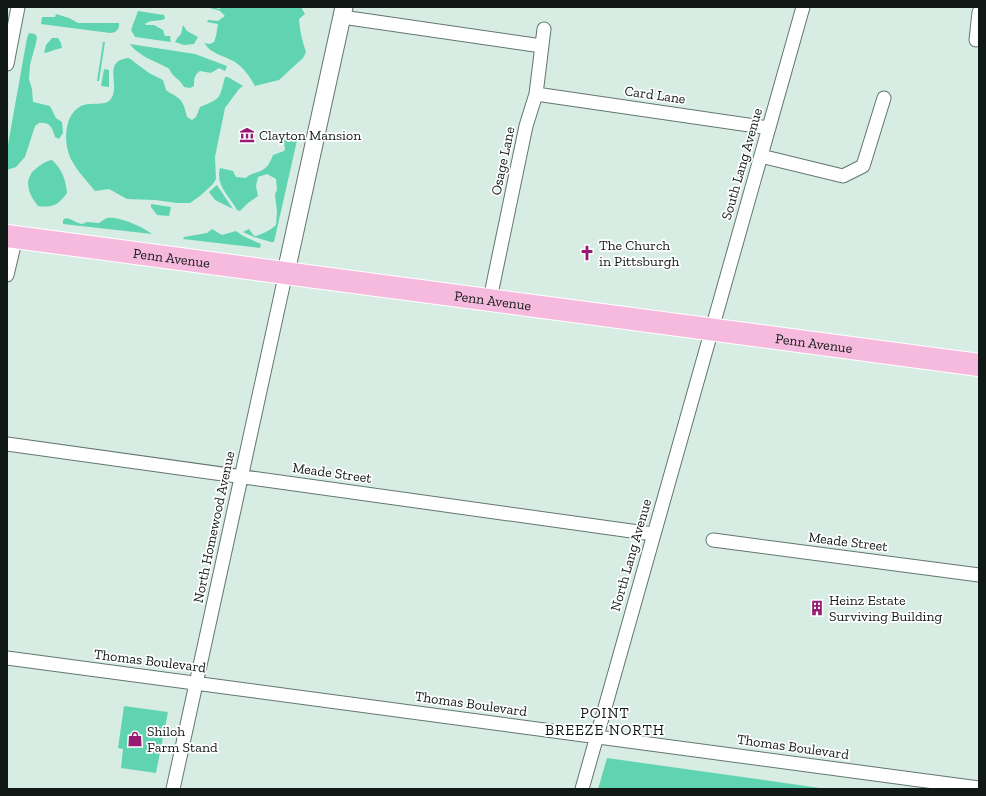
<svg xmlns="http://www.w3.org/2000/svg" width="986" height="796" font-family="'Zilla Slab',serif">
<rect width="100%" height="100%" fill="#d7ede4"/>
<path fill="#60d4b0" d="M 210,7 L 220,9 L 221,7 L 301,7 L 305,14 L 299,19 C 300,31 302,41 306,52 L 303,58 L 279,80 L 255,86 C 250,77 244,68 235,62 C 225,56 211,54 205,44 L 204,43 L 210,44 L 214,42 L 216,36 L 218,24 L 207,22 L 208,20 L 218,21 L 225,16 L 220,11 L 210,8 Z
M 138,11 L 164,15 L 165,19 C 159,22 151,19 145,24 L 146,25 L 154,25 L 163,30 L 165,36 L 170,36 L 171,42 L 135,37 L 131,30 Z
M 56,14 L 69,18 L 78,23 L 119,23 C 120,29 116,33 110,33 L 41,24 L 42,17 L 55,17 Z
M 183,25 L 187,31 L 198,37 L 194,44 L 184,45 L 175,42 L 178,37 L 181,34 Z
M 29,33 L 35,34 L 37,37 L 36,43 L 30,65 L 29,79 L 32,89 L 33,102 L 50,106 L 56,118 L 62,122 L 63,133 L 59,139 L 55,137 C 52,127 50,122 39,123 L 35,126 L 25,157 L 16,167 L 7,170 L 7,150 L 27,38 Z
M 52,38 L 58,38 L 61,43 L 62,48 C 60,48 46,53 44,53 L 46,45 Z
M 103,42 L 105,42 L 99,81 L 97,81 Z
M 130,44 L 195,54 L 227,66 L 225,71 L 219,68 L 211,73 L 200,71 C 194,75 194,79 194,86 L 190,88 L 184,87 C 180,80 178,80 173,75 C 171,73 170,69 168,68 C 155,61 138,56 130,44 Z
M 129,58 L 149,73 L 163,80 L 166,90 C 169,93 173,94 177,97 C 184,102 185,109 187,117 L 192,120 L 196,117 L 200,107 C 222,98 219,99 225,77 L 228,77 L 243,86 L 239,89 L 225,108 L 215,157 L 216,179 L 213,184 L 200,196 L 190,203 L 177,203 L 155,200 L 127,199 L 109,189 L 95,191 C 87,181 78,172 72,161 C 63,146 63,115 81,106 C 90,101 108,108 112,97 C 119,83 103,60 129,58 Z
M 104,69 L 109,70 L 109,87 L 101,86 Z
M 281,133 L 298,136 L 274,242 L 271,242 L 254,237 L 243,232 L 249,229 L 254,236 C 260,236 272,229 276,225 L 277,211 L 275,195 L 277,189 L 276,179 L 267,174 L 258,177 L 256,186 L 258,196 L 248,203 L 240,211 L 237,210 C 230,197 215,185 220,168 L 233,171 L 236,177 L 246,178 C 250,174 254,174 258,172 C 267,169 270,163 273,155 L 284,151 L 285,149 L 284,142 L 277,138 L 278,136 Z
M 52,160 C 62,169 66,180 67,193 C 58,205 53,208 38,206 C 28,194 22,178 38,167 C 42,164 46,161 52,160 Z
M 217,185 L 233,209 L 215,200 L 209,192 Z
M 151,204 L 171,207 L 169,216 L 157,215 L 151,207 Z
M 66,218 C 72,219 76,223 82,224 L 87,222 L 99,223 C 102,221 104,219 107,218 C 119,216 143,227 152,234 L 63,224 L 63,220 Z
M 212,229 L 222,235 L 236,231 L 243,236 L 261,244 L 260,248 L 183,239 L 184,237 L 207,233 Z
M 124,706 L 168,712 L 156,773 L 121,768 L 123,749 L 118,748 Z
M 607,758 L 827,789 L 598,789 Z"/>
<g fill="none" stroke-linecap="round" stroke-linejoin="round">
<g stroke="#62766e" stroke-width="15">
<path id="minor" d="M 342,17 L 535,45
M 976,40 L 979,12
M 7,64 L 18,7
M 536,94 L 769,128
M 761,156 L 843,176 L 863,166 L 884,98
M 7,275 L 16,237
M 490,299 L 526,126 L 536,94 L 544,29
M 7,444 L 653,534
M 713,540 L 979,575
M 7,658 L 979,788
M 173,789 L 286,272
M 582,789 L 803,7"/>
</g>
<g stroke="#62766e" stroke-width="19">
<path id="tertiary" d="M 286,272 L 344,7"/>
</g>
<g stroke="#fff" stroke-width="24">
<g id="trunk">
<path id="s1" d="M 7,236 L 979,365"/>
</g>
</g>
<use href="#minor" stroke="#fff" stroke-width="13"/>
<use href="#tertiary" stroke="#fff" stroke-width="17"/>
<use href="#trunk" stroke="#f7badf" stroke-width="22"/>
</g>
<defs>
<g id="museum-bare" transform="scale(1.2)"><path d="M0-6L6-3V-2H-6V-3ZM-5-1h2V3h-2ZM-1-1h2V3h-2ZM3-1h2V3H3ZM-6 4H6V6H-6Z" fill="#971a73" stroke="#fff" stroke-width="2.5" paint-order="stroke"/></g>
<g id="church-bare" transform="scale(1.2)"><path d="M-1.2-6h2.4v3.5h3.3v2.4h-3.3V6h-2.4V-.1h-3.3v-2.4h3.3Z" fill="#971a73" stroke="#fff" stroke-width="2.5" paint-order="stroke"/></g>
<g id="building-bare" transform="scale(1.2)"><path d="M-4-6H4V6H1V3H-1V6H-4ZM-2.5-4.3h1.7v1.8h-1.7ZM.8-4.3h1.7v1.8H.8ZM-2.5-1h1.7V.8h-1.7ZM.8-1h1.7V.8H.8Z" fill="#971a73" stroke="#fff" stroke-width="2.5" paint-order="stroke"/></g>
<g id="shop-bare" transform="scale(1.2)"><path d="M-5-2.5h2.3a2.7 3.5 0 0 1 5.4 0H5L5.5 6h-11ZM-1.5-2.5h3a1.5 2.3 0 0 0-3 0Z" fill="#971a73" stroke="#fff" stroke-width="2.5" paint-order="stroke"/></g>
</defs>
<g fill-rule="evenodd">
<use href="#museum-bare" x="247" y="135"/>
<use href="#church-bare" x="587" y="253"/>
<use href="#building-bare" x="817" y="608"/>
<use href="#shop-bare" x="135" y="739"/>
</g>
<g text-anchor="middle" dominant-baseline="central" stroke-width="3.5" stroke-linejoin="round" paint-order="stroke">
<g font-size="14" fill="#111916" stroke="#fff">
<text transform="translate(655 95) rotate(8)">Card Lane</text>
<text transform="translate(503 161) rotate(-78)">Osage Lane</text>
<text transform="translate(742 164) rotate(-74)">South Lang Avenue</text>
<text stroke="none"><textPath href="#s1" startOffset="166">Penn Avenue</textPath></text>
<text stroke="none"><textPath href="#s1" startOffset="490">Penn Avenue</textPath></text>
<text stroke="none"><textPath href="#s1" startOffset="814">Penn Avenue</textPath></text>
<text transform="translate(332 473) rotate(8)">Meade Street</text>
<text transform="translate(214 527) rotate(-78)">North Homewood Avenue</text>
<text transform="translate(848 542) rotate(7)">Meade Street</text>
<text transform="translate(631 555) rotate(-74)">North Lang Avenue</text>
<text transform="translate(150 661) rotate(7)">Thomas Boulevard</text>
<text transform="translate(471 704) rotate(8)">Thomas Boulevard</text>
<text transform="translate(793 747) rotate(8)">Thomas Boulevard</text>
</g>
<g font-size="14" fill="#111916" stroke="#fff" text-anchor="start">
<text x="259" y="135">Clayton Mansion</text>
<text x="599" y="245">The Church<tspan x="599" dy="16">in Pittsburgh</tspan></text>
<text x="829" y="600">Heinz Estate<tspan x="829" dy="16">Surviving Building</tspan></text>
<text x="147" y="731">Shiloh<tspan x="147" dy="16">Farm Stand</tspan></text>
</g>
<g font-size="15" letter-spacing="1" fill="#111916" stroke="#fff">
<text x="605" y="713">POINT<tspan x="605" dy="17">BREEZE NORTH</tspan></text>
</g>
</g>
<rect width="986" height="796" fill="none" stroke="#111916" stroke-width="16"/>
</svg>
